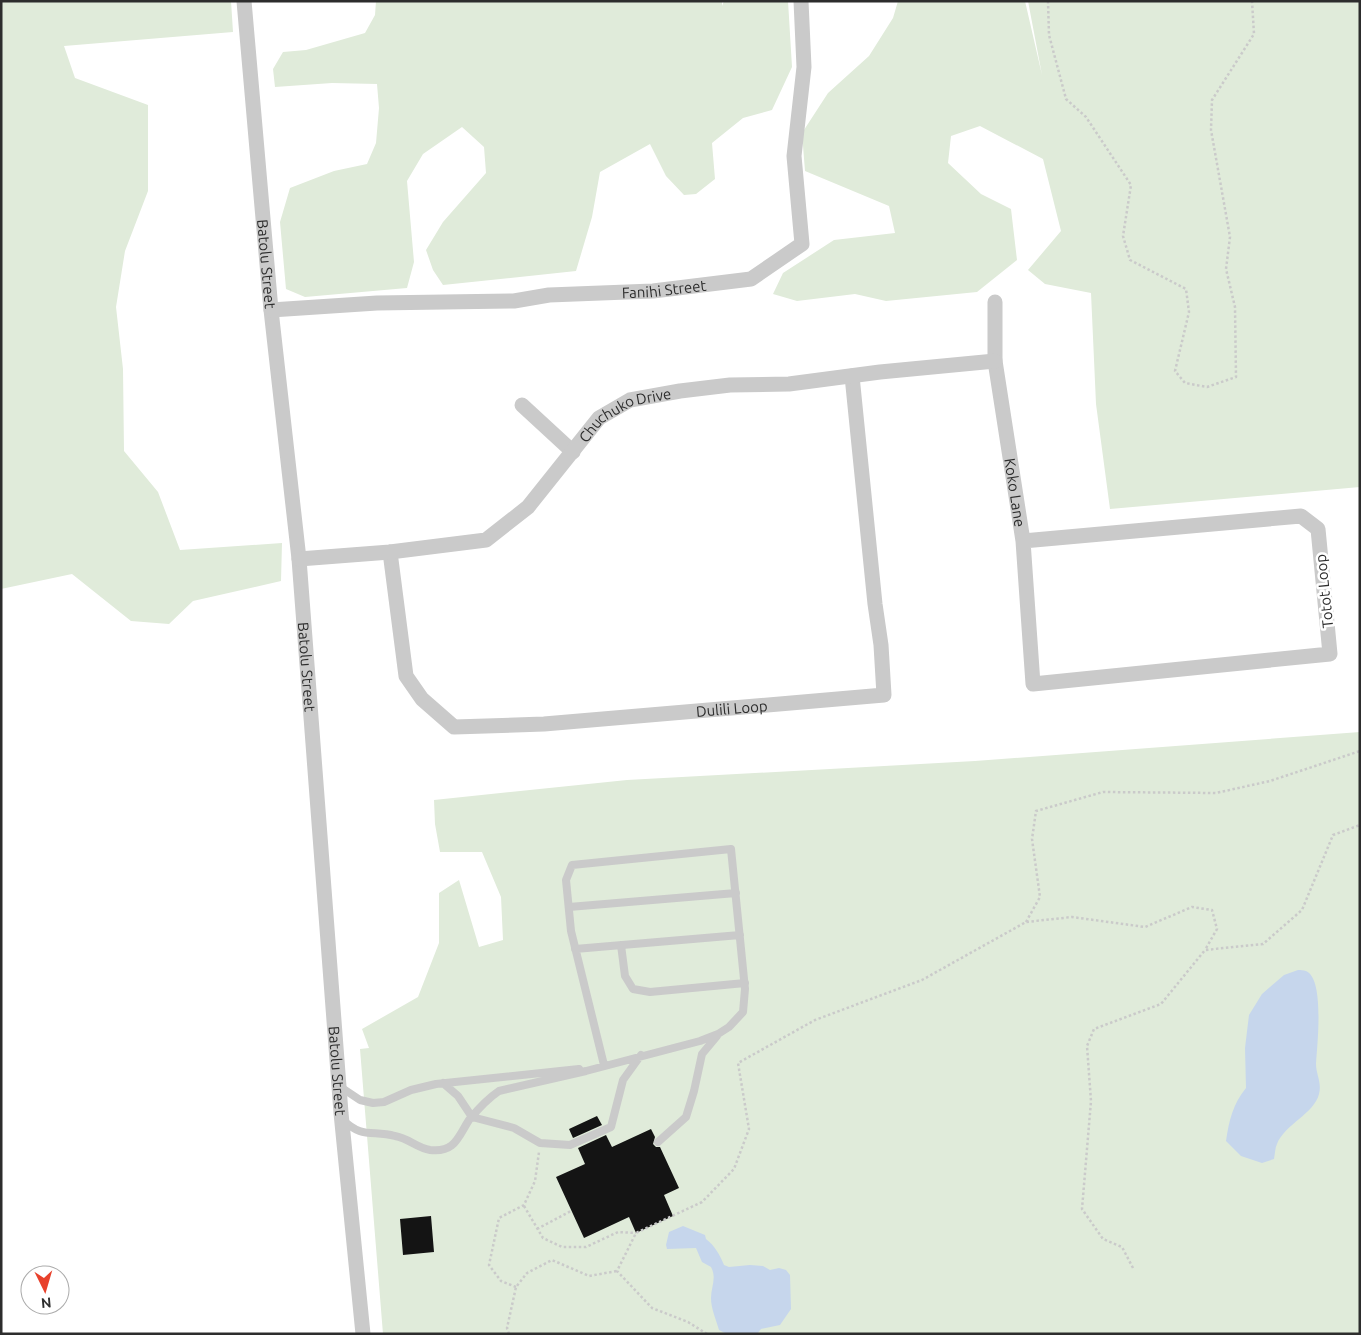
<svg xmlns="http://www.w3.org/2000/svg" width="1361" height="1335" font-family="Ubuntu,sans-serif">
<rect width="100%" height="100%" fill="#fff"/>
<path fill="#e0ebda" d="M 1,1 L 231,1 L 233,32 L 64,46 L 75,78 L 148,105 L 148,191 L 125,251 L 116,307 L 123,369 L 124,451 L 158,492 L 180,550 L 282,543 L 281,581 L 193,601 L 169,624 L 131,621 L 72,574 L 1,589 Z
M 376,1 L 722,1 L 722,6 L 724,1 L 788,1 L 792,67 L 772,110 L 743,118 L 712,143 L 715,179 L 696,194 L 684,195 L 666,176 L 650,144 L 600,172 L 592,217 L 576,271 L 443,285 L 433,270 L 426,250 L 443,222 L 486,173 L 484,147 L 462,127 L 423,154 L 407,181 L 414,262 L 407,288 L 305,297 L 286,289 L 280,222 L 290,188 L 334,171 L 367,164 L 376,143 L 379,108 L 377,84 L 332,83 L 275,87 L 273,69 L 283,52 L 306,50 L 365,33 L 375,15 Z
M 898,1 L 1025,1 L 1042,75 L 1028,1 L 1360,1 L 1360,487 L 1110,509 L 1096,404 L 1091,293 L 1045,284 L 1028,270 L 1061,231 L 1043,159 L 980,126 L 951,136 L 948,163 L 981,194 L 1011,209 L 1017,260 L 977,292 L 886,301 L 855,294 L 797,301 L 773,294 L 783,273 L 834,240 L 895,233 L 889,206 L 805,171 L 802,133 L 828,93 L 869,56 L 893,18 Z
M 1360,732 L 1360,1334 L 383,1334 L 360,1049 L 369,1048 L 362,1029 L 418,997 L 439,943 L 439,893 L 459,880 L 479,947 L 503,940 L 501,897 L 482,852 L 440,852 L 435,824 L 434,800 L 627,780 L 975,761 Z"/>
<path fill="#c6d6ec" d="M 1298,970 C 1301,970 1303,970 1306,971 C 1325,979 1317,1046 1316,1064 C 1316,1074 1322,1083 1319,1094 C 1314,1114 1285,1124 1277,1144 C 1275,1148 1275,1154 1274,1159 L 1262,1163 L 1241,1156 L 1226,1141 C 1229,1120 1233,1104 1246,1088 L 1245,1048 L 1249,1015 L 1262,994 L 1284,975 Z
M 683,1226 L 705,1235 L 706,1239 C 715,1246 720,1255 724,1265 L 729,1267 L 750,1265 L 763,1266 L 770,1270 L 779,1268 L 786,1270 L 790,1275 L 791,1309 L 780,1325 L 761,1329 L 757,1334 L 727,1334 L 719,1330 C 716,1319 711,1309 711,1298 C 711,1287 717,1278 711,1267 L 702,1262 L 696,1248 L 667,1249 L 666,1245 L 669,1232 Z"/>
<path fill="#141414" d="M 597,1116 L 602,1125 L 573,1138 L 569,1129 Z
M 651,1129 L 655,1137 L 653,1144 L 656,1147 L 660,1147 L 679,1188 L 664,1195 L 673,1216 L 636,1233 L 629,1217 L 584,1238 L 556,1177 L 585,1164 L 578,1148 L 606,1135 L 612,1147 Z
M 431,1216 L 434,1252 L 403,1255 L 400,1219 Z"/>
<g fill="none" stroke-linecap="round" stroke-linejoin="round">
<path stroke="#cacaca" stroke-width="2.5" stroke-dasharray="2.5 2.5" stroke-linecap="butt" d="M 1048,1 L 1049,35 L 1066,99 L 1086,117 L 1131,185 L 1123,236 L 1130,260 L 1186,289 L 1189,312 L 1175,371 L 1185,383 L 1207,387 L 1236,377 L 1235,307 L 1226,269 L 1230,237 L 1211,130 L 1212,100 L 1254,34 L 1252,1
M 1026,922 L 1040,897 L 1032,839 L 1036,811 L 1103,792 L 1216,793 L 1270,781 L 1360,751
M 524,1206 L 543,1238 L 562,1247 L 586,1247 L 618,1232 L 636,1233
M 537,1229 L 571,1211
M 1133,1268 L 1122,1247 L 1103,1239 L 1082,1209 L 1091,1101 L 1087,1046 L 1094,1029 L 1161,1004 L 1205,950 L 1263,944 L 1302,910 L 1333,835 L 1360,825
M 516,1287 L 501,1281 L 489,1265 L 499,1218 L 524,1205 L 535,1181 L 539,1152
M 509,1334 L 507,1328 L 516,1287 L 527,1273 L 552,1260 L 589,1276 L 617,1271
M 707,1334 L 688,1322 L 652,1308 L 617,1271 L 636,1233 L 702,1202 L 734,1169 L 749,1129 L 738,1063 L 815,1020 L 922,980 L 1026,922 L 1072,917 L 1145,927 L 1192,907 L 1212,910 L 1217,929 L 1205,950"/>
<path stroke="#cacaca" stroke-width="8" d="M 569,907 L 736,893
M 621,945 L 625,976 L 633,989 L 650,992 L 745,983
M 575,949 L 740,935
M 443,1083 L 458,1096 L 472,1117 L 514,1128 L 540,1143 L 570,1145 L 611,1127 L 623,1080 L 641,1055
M 339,1086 L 360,1100 L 373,1103 L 384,1102 L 411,1090 L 436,1084 L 579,1069
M 342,1119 C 362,1139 372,1130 395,1136 C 408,1138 417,1148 430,1150 C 455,1153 458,1137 469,1120 C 478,1109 487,1099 499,1091 L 586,1071 L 700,1041 L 718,1034 L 729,1027 L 743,1012 L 745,989 L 731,849 L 572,865 L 566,880 L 571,931 L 604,1065
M 658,1142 L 686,1117 L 694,1091 L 702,1054 L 717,1036"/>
<g stroke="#cacaca" stroke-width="15">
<path id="s1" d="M 244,1 L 271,310 L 299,559 L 341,1113 L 363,1334"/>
<path id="s2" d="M 995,302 L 995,361 L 1023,541 L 1033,684 L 1330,654 L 1318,529 L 1301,516 L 1023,541"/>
<path id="s3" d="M 271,310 L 377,303 L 514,301 L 549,295 L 653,291 L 751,279 L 802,244 L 794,156 L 804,67 L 801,1"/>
<path d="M 522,405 L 573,452"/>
<path id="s4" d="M 390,552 L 406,676 L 422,699 L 454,727 L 544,724 L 884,695 L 881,645 L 875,604 L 852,376"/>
<path id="s5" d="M 299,559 L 390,552 L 486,540 L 528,507 L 599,418 L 630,400 L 680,391 L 730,385 L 789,384 L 880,372 L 995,361"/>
</g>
</g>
<g text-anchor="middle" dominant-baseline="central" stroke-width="5" stroke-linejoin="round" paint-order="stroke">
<g font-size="15" fill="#2d2d2d" stroke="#fff">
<text stroke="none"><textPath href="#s1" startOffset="264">Batolu Street</textPath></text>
<text stroke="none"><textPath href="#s3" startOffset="394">Fanihi Street</textPath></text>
<text stroke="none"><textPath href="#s5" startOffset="380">Chuchuko Drive</textPath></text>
<text stroke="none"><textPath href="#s2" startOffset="192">Koko Lane</textPath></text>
<text transform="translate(1324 591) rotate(-96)">Totot Loop</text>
<text stroke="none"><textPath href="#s1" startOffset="669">Batolu Street</textPath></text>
<text stroke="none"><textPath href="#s4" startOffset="474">Dulili Loop</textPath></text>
<text stroke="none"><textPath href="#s1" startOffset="1074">Batolu Street</textPath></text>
</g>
</g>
<rect width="1361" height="1335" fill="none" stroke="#2d2d2d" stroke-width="5"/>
<g transform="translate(45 1290) rotate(175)"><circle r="24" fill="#ffffff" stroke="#ababab"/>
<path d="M0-4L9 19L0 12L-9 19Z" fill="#e8412c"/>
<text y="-8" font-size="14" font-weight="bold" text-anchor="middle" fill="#2d2d2d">N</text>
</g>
</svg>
